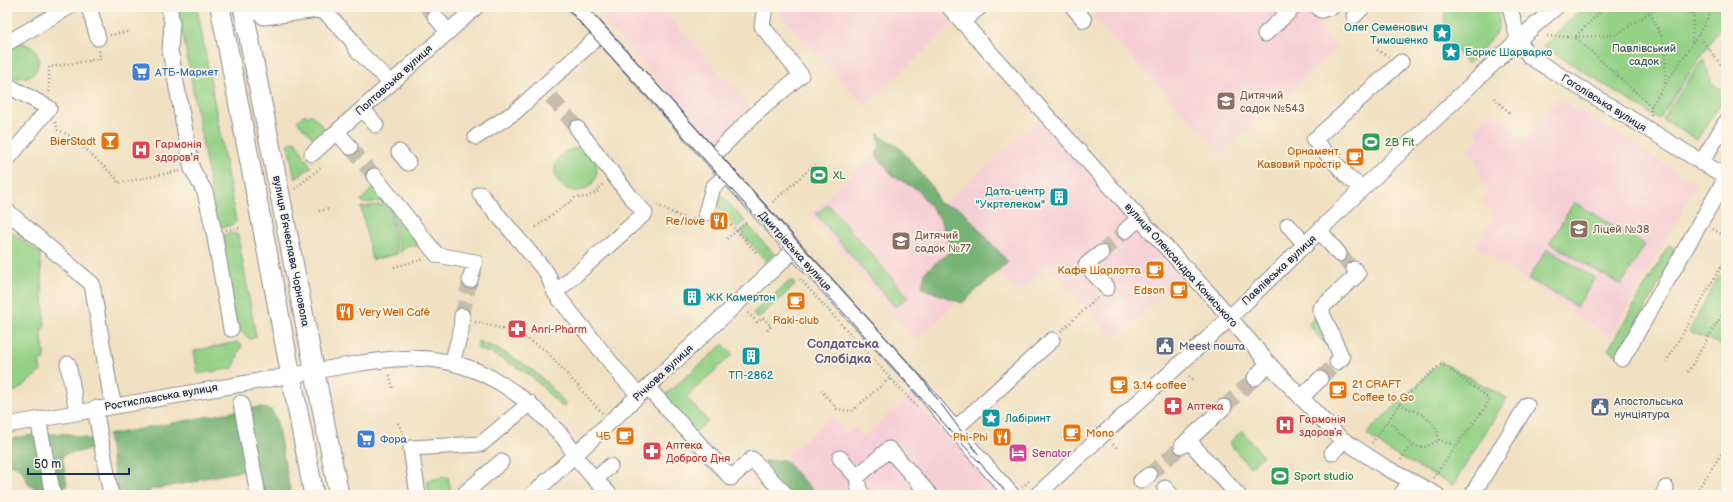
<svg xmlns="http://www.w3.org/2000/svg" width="1733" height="502" font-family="'Balsamiq Sans',sans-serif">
<rect width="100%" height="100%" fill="#fcf5e5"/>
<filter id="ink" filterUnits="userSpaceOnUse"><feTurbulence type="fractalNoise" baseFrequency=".025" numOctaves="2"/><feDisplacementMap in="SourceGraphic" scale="8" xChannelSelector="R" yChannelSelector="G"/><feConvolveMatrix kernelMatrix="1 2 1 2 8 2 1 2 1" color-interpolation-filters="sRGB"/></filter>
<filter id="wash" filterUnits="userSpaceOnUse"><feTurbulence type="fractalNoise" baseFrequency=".012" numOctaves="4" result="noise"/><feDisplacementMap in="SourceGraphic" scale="16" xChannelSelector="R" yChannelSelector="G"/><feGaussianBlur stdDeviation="0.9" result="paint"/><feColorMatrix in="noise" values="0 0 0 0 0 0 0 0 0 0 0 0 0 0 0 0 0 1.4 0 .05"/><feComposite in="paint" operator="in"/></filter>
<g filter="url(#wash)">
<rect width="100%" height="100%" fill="#f1e0c1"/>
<path fill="#f6cfd6" d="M 611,7 L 660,7 L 761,119 L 724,152 L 600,17 Z
M 782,7 L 938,7 L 953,24 L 865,106 L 777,11 Z
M 1104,7 L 1305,7 L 1338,48 L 1222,153 L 1093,17 Z
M 1557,97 L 1697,184 L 1610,338 L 1476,246 L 1495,213 L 1482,204 L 1488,193 L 1475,159 L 1468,150 L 1480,138 L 1474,130 L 1494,111 L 1525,142 Z
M 1037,120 L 1185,276 L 1113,339 L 1049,264 L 1018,293 L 995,268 L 915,340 L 809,214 L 883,147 L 940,208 Z
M 911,395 L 1001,495 L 813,495 L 783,462 L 790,453 L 832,415 L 847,433 L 854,427 L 863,437 Z"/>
<path fill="#94d187" stroke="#588072" d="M 178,7 L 197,7 L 236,221 L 232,225 L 222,227 L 217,223 Z
M 1446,7 L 1496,7 C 1497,11 1499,16 1499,20 C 1501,35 1477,53 1468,64 C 1450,45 1441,34 1446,7 Z
M 1583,7 L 1726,7 L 1726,19 L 1659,119 L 1543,46 Z
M 18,43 C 35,43 43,56 36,71 C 27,80 16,82 7,71 L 7,50 Z
M 1703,59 L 1712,83 L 1726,93 L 1726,95 L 1697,140 L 1662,119 Z
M 344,113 L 346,116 L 321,138 L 313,138 L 297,121 L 305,114 L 308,117 L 311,114 L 326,130 Z
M 295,141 L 311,167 L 295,179 L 288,144 Z
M555 170a21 21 0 1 1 42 0a21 21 0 1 1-42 0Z
M 377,184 L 427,248 L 408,245 L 400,253 L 391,206 L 388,201 L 363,203 L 361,200 Z
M 722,196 L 745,221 L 736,228 L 714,203 Z
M 1574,202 L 1645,245 L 1621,285 L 1550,243 Z
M 389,204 L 397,254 L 372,260 L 361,207 Z
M 828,204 L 908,297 L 895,307 L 816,214 Z
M 748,225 L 774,254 L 766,261 L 740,232 Z
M 7,229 L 40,253 L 45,327 L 41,330 L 45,360 L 39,361 L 41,371 L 16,391 L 7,392 Z
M 234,233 L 238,235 L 256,337 L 250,339 L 237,328 L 221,240 L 224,235 Z
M 1669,245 L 1678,251 L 1618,356 L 1608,350 Z
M 1547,249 L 1595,278 L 1577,307 L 1529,279 Z
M 1720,274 L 1726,277 L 1726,347 L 1689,331 Z
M 791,280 L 795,285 L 757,319 L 753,313 Z
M 1317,315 L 1328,347 L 1308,324 Z
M 478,341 C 517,356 540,372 566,404 L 562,407 L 529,374 L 493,354 L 478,349 Z
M 237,342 L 242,345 L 233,368 L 198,374 L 194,351 Z
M 723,344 L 733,354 L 686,397 L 708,421 L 694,433 L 662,398 Z
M 1441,362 L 1507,398 L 1453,485 L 1390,452 L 1367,434 L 1375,425 Z
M 1242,431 L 1263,456 L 1250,467 L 1229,443 Z
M 448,477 L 452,495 L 429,495 L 427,480 Z"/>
<path fill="#77b374" stroke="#497169" d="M 878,134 L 901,149 L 934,189 L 938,203 C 946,206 954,206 962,210 L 1008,262 L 962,303 L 922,288 L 925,272 L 953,249 L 945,233 L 940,219 L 918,190 L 893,176 L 876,155 L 880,147 Z
M 259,407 L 271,410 L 276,419 L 291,495 L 263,495 L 248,470 L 198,479 L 198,481 L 149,490 L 150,495 L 118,495 L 108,435 Z
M 37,434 L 69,434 L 92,440 L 93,449 L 62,455 L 67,485 C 53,494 43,492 29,485 C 24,474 21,463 7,465 L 7,440 Z
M 784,460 L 817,495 L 776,495 L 763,461 Z"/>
</g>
<g filter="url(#ink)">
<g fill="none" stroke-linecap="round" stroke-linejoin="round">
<path stroke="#c6bdad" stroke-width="15" stroke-dasharray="15 8" stroke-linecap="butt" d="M 426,7 L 435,16
M 551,97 L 577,128
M 350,147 L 374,176
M 1101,253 L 1125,231
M 1339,254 L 1354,269
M 462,316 L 470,280
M 1320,379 L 1337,362
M 1224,407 L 1255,378
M 1149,475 L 1182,446"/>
<g stroke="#868890" stroke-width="17">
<path id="minor" d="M 89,7 L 98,38
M 169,7 L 172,23 L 170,50 L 192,169 L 205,192 L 214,232 L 231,329
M 252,7 L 264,17 L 318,10 L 327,14 L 351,39 L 357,50 L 391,83
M 577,7 L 794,250 L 915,381 L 974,452 L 1012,495
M 949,7 L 1139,218 L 1214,299 L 1268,363 L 1339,437 L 1383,466 L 1437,495
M 1073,7 L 1084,20
M 1318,7 L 1321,10 L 1332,7
M 1510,7 L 1518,40 L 1530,57 L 1726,177
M 435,16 L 448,32
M 1354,16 L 1363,7
M 962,22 L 980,7
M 1265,34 L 1294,7
M 7,43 L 69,7
M 7,85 L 49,108 L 7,160
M 363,109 L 376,125
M 337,132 L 350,147
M 476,137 L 515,112 L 601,34
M 399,152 L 408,163
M 312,154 L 476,7
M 712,157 L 753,116 L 801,75 L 762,26 L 765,7
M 1701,163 L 1726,122
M 374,176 L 437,255 L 475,262 L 470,280
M 1363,188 L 1350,179 L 1314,140 L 1401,62
M 480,194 L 547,273 L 555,293 L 645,213 L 630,196 L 577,128
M 7,211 L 92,284 L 110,390 L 114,405
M 706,213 L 713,187 L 728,174
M 1288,225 L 1306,245
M 1125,231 L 1139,218
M 1320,231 L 1339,254
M 1101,253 L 1086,265 L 1107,288
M 555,293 L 624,379 L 639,395
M 1622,359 L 1726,178
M 1337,362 L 1342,358 L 1320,309 L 1358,274 L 1354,269
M 452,363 L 461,331 L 462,316
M 68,364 L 77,412
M 1255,378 L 1268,363
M 647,387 L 731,478 L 752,459 L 786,495
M 1301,398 L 1320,379
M 241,403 L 258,495
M 95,408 L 111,495
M 38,419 L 53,495
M 7,425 L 361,363 C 384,360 406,357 428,359 C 484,364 526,396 562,436 C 567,441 570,448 574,454 C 584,469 598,482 610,495
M 955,429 L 1052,340
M 1188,440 L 1238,495
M 1182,446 L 1224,407
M 1332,453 L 1343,441
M 840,458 L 857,477 L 859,490 L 863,495
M 857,477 L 889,449 L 930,495
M 596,479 L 610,466
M 1141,481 L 1149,475
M 1165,488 L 1171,495
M 418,495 L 411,448 L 481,444 L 530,403
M 468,495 L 466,492 L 501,462
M 532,495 L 794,250
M 1037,495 L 1219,328 L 1363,188 L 1518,40 L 1556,7
M 1401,495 L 1410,481
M 1472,495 L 1527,405
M 1663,495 L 1666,488"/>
</g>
<g stroke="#868890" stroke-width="21">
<path id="major" d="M 220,7 L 314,495
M 243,7 L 339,495"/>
</g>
<path stroke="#868890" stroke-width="2.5" stroke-dasharray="1 3" stroke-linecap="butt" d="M 1605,7 L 1575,37 L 1651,106
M 1646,7 L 1650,12 L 1666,47 L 1665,85
M 110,35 L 130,31
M 1698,35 L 1726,71
M 1547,36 L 1575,37 L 1616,35 L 1650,12 L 1661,7
M 1692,42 L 1694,7
M 1469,46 L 1478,56
M 1377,50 L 1388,56
M 49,92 L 49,67 L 100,59 L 99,50
M 1494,98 L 1510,113
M 1651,115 L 1651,106 L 1698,35 L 1714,7
M 55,122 L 58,130 L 73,137 L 117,179 L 118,183 L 180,171
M 295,189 L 320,168
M 773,202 L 815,164
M 657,205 L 689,221 L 695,218
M 319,211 L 329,209
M 720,213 L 756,252
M 536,227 L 575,198 L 587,197 L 598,191 L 603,183
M 1713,229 L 1726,237
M 226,230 L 241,228
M 727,239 L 748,221
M 394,267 L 424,259
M 1720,268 L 1726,270
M 800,279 L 918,408
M 748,313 L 757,322 L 763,318 L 771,326 L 766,332
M 475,322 C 500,327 527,336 547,352 L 602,413
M 1061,331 L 1097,298
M 1666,362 L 1726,258
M 1688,372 L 1726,308
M 390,375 L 393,390
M 1189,376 L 1193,380
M 821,390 L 837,409 L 852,411 L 890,378
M 1399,404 C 1418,413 1436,417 1439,440 L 1457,446
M 1388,420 L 1412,445 L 1423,448 L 1439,440
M 398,423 L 405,437
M 1372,443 L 1404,398 L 1436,368 L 1441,365 L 1446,367 L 1486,396 L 1489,400 L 1486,406 L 1433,478
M 1113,444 L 1118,449
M 1401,460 L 1405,453 L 1412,445
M 1022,487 L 1029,481 L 1030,483
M 354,495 L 364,494
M 1694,495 L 1726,447"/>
<use href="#minor" stroke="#fff" stroke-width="15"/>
<use href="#major" stroke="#fff" stroke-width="19"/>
<path stroke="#1b2f5e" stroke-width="1" d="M 566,7 L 1009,495
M 587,7 L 921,377 L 979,455"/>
</g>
</g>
<defs>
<g id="sight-square" transform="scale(1)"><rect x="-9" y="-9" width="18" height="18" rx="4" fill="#0f9aa8" stroke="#fcf5e5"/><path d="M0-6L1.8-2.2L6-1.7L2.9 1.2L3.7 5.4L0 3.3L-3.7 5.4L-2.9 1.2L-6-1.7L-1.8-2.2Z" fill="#fff"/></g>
<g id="supermarket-square" transform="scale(1)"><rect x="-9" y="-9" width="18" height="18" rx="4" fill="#3f7fe0" stroke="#fcf5e5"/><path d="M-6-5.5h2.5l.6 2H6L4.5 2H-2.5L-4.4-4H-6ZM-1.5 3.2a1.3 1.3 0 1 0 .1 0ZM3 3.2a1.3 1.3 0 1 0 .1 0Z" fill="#fff"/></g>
<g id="school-square" transform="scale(1)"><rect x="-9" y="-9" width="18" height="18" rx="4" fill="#8d6e63" stroke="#fcf5e5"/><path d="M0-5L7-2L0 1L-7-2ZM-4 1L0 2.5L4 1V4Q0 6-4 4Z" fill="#fff"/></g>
<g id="bar-square" transform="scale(1)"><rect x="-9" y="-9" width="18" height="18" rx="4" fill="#e8710a" stroke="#fcf5e5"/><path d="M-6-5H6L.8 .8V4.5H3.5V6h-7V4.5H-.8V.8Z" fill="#fff"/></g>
<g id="stadium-square" transform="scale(1)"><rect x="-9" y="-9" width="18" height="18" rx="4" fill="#2e9e5b" stroke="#fcf5e5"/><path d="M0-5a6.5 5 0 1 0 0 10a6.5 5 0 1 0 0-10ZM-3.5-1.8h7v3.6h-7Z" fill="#fff"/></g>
<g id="hospital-square" transform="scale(1)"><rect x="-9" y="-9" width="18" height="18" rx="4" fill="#e0444e" stroke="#fcf5e5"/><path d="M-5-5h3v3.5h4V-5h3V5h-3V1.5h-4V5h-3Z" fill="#fff"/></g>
<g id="cafe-square" transform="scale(1)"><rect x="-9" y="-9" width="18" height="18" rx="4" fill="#e8710a" stroke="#fcf5e5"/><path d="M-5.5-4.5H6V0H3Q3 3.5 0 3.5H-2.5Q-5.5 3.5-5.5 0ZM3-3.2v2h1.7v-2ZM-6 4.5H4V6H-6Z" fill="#fff"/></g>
<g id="building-square" transform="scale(1)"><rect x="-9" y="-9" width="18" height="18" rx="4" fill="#0f9aa8" stroke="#fcf5e5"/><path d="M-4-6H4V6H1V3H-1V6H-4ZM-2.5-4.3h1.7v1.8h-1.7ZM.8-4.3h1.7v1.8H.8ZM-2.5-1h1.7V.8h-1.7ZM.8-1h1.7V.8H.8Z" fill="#fff"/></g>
<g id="restaurant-square" transform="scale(1)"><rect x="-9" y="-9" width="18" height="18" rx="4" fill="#e8710a" stroke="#fcf5e5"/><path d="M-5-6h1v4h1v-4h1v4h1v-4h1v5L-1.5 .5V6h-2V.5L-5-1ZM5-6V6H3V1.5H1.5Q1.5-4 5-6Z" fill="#fff"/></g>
<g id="pharmacy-square" transform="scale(1)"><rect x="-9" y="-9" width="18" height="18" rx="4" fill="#e0444e" stroke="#fcf5e5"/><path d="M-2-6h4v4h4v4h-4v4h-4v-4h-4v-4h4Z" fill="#fff"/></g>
<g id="civic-square" transform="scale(1)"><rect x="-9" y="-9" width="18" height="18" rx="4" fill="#5c6f8a" stroke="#fcf5e5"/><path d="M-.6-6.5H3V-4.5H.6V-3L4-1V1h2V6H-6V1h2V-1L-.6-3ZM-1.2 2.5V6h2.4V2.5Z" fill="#fff"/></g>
<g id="hotel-square" transform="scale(1)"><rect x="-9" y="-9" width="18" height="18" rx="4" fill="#d1479c" stroke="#fcf5e5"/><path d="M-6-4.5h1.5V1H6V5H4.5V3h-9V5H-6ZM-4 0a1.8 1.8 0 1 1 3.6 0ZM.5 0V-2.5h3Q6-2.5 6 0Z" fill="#fff"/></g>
</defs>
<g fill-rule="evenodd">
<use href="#sight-square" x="1442" y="33"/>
<use href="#sight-square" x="1451" y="52"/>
<use href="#supermarket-square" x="141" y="72"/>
<use href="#school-square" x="1226" y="101"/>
<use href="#bar-square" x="110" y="141"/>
<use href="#stadium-square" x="1371" y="142"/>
<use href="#hospital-square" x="141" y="150"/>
<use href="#cafe-square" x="1355" y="157"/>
<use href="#stadium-square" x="819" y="175"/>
<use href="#building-square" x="1059" y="197"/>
<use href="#restaurant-square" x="719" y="221"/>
<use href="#school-square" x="1579" y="229"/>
<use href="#school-square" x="901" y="241"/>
<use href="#cafe-square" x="1155" y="270"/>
<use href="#cafe-square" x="1179" y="290"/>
<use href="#building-square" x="692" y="297"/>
<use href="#cafe-square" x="796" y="301"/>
<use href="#restaurant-square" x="345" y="312"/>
<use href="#pharmacy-square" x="517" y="329"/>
<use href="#civic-square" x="1165" y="346"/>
<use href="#building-square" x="751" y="356"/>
<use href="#cafe-square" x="1119" y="385"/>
<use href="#cafe-square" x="1338" y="390"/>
<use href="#pharmacy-square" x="1173" y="406"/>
<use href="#civic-square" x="1600" y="407"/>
<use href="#sight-square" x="991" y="418"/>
<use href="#hospital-square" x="1285" y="425"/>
<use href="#cafe-square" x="1072" y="433"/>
<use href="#cafe-square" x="625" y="436"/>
<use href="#restaurant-square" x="1002" y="437"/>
<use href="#supermarket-square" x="366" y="439"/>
<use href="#pharmacy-square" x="652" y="451"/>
<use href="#hotel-square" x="1018" y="453"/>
<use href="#stadium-square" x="1280" y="476"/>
</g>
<g text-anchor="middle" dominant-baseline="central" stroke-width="3.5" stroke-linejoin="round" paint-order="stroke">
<g font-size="11" fill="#0d838f" stroke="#fcf5e5" text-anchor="start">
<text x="1428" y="27" text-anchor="end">Олег Семенович<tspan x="1428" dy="13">Тимошенко</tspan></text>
<text x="1465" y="52">Борис Шарварко</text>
<text x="1045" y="191" text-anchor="end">Дата-центр<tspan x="1045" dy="13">"Укртелеком"</tspan></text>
<text x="706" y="297">ЖК Камертон</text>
<text x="751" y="375" text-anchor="middle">ТП-2862</text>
<text x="1005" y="418">Лабіринт</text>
</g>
<g font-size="11" fill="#395868" stroke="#fcf5e5">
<text x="1644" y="48">Павлівський<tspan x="1644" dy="13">садок</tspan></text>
</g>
<g font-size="11" fill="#366cbe" stroke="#fcf5e5" text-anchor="start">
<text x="155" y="72">АТБ-Маркет</text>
<text x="380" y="439">Фора</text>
</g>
<g font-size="11" fill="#1b2f5e" stroke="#fcf5e5">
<text transform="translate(394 80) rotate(-42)">Полтавська вулиця</text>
<text transform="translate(1604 103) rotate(32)">Гоголівська вулиця</text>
<text transform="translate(291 251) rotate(79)">вулиця Вʼячеслава Чорновола</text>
<text transform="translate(795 251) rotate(48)">Дмитрівська вулиця</text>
<text transform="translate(1181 265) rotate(48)">вулиця Олександра Кониського</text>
<text transform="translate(1279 270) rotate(-43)">Павлівська вулиця</text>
<text transform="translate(663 373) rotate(-43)">Річкова вулиця</text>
<text transform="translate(161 397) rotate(-10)">Ростиславська вулиця</text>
</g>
<g font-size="11" fill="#785e54" stroke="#fcf5e5" text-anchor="start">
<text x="1240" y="95">Дитячий<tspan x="1240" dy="13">садок №543</tspan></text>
<text x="1593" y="229">Ліцей №38</text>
<text x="915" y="235">Дитячий<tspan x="915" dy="13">садок №77</tspan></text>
</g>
<g font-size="11" fill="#c56008" stroke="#fcf5e5" text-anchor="end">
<text x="96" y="141">BierStadt</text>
<text x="1341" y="151">Орнамент.<tspan x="1341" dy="13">Кавовий простір</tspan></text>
<text x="705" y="221">Re/love</text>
<text x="1141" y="270">Кафе Шарлотта</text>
<text x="1165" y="290">Edson</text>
<text x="359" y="312" text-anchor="start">Very Well Café</text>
<text x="796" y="320" text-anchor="middle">Raki-club</text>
<text x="1352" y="384" text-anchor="start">21 CRAFT<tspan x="1352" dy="13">Coffee to Go</tspan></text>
<text x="1133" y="385" text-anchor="start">3.14 coffee</text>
<text x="1086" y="433" text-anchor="start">Mono</text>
<text x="611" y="436">ЧБ</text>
<text x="988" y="437">Phi-Phi</text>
</g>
<g font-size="11" fill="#27864d" stroke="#fcf5e5" text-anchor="start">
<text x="1385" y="142">2B Fit</text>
<text x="833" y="175">XL</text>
<text x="1294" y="476">Sport studio</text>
</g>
<g font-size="11" fill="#be3a42" stroke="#fcf5e5" text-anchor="start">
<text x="155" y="144">Гармонія<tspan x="155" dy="13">здоров'я</tspan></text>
<text x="531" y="329">Anri-Pharm</text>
<text x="1187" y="406">Аптека</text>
<text x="1299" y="419">Гармонія<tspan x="1299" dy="13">здоровʼя</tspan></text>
<text x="666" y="445">Аптека<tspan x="666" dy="13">Доброго Дня</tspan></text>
</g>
<g font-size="11" fill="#4e5e75" stroke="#fcf5e5" text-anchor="start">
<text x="1179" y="346">Meest пошта</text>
<text x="1614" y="401">Апостольська<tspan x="1614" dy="13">нунціятура</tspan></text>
</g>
<g font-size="11" fill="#b23c85" stroke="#fcf5e5" text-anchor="start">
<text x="1032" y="453">Senator</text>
</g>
<g font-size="13" font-weight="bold" fill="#5f5d85" stroke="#fcf5e5">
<text x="843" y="344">Солдатська<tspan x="843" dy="15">Слобідка</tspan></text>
</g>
</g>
<rect width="1733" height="502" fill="none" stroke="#fcf5e5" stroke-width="24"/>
<path d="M28 468v6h101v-6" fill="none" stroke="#1b2f5e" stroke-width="2"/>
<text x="34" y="468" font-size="12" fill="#1b2f5e" stroke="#fcf5e5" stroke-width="3" paint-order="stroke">50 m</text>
</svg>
